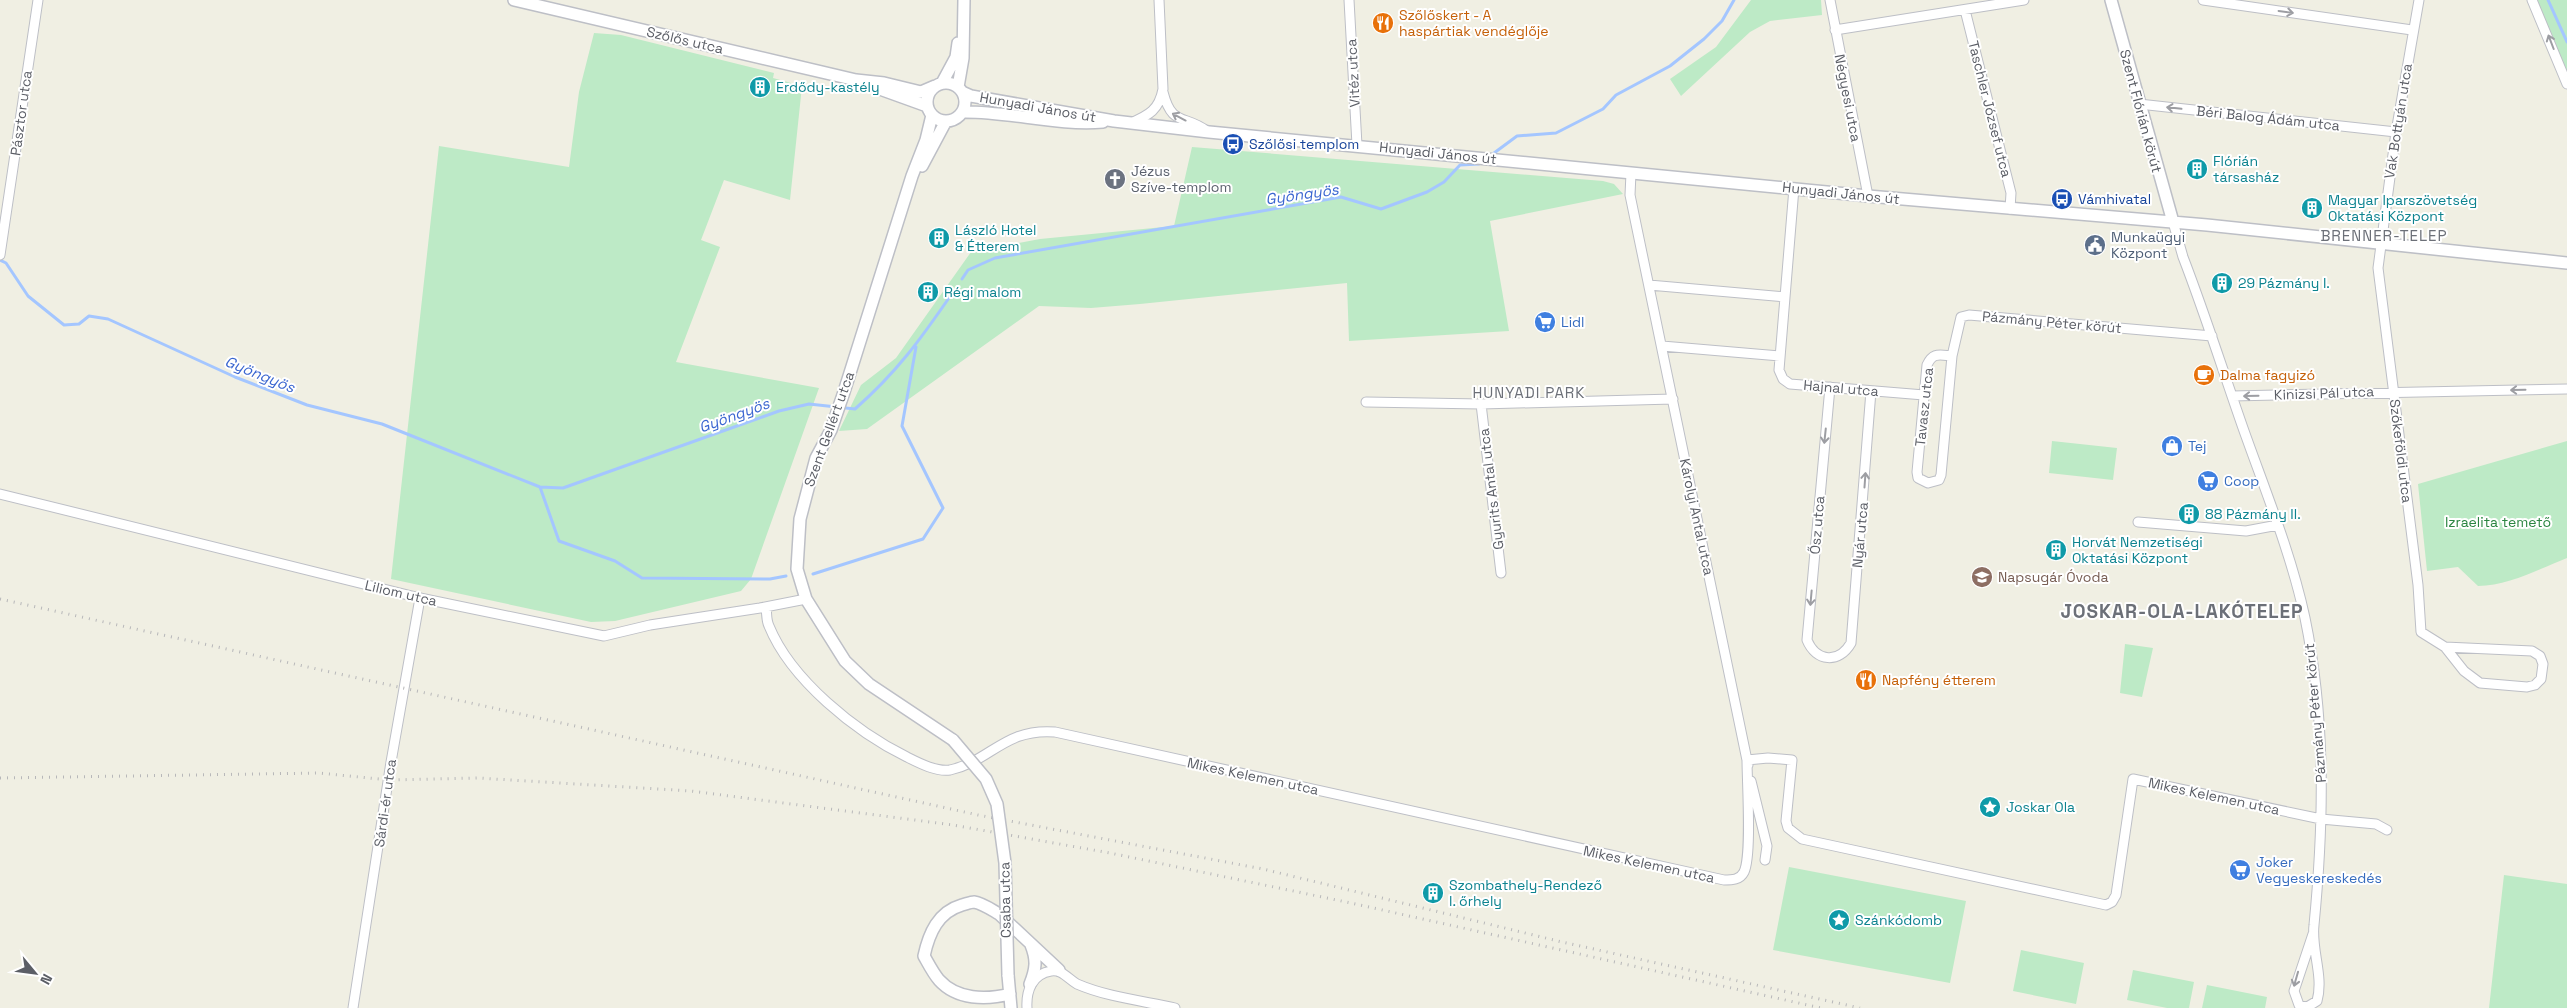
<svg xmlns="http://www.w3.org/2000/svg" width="2567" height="1008" font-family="'Space Grotesk',sans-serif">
<rect width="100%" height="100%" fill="#f0efe3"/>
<path fill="#bdeac6" d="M 1751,0 L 1821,0 L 1822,15 L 1770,21 L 1750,32 L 1681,96 L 1670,79 L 1716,47 Z
M 2531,0 L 2567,0 L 2567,84 Z
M 594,33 L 621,35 L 774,73 L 773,78 L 802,86 L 790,200 L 724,180 L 701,240 L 720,247 L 676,362 L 819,388 L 751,579 L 741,591 L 615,621 L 591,622 L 391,579 L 439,146 L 569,167 L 579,92 Z
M 1192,147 L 1603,181 L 1614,184 L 1623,194 L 1490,221 L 1509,331 L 1349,341 L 1347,283 L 1140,304 L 1091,308 L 1039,306 L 867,429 L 839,431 L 861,385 L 896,358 L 971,252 L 1040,239 L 1174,226 Z
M 2052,441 L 2117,448 L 2113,480 L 2049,473 Z
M 2567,441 L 2567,558 C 2539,569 2508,586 2478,586 L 2458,567 L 2427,571 L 2418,484 Z
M 2125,644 L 2153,648 L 2142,697 L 2120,693 Z
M 1789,867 L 1966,901 L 1950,983 L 1773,950 Z
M 2504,875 L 2567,884 L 2567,1008 L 2489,1008 Z
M 2021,950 L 2084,963 L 2076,1004 L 2013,991 Z
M 2133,970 L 2194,982 L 2189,1008 L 2167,1008 L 2127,1000 Z
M 2207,985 L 2267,997 L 2265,1008 L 2202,1008 Z"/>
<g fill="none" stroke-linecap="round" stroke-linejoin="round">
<path stroke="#a4c6ff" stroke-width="3" d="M 2548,0 L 2567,42
M 1490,156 L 1517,136 L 1556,133 L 1603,109 L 1616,95 L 1670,66 L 1704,39 L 1722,21 L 1734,0
M 0,260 L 6,263 L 28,296 L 64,325 L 79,324 L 89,316 L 108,319 L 235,377 L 307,405 L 382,424 L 540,487 L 563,488 L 779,411 L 809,404 L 855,409 C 897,372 920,340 951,295
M 962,279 L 968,270 L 995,258 L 1341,197 L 1381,209 L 1427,192 L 1444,182 L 1460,165 L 1479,164
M 540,487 L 559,541 L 615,561 L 642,578 L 770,579 L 786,576
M 813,574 L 923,539 L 943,508 L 902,426 L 916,347"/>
<g stroke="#bdbfc6" stroke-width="11">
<path id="minor" d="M 1349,0 L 1357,145
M 1830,0 L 1868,196
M 2203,0 L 2412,30
M 2419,0 L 2396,132 L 2378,268 L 2418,585 L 2421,632 L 2445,647 L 2464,671 L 2480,683 L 2527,687 L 2535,685 L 2541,679 L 2543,664 L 2540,656 L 2532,651 L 2445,647
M 2532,0 L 2567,84
M 1965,10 L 2011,193 L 2010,209
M 1835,30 L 2024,0
M 1163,92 C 1172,127 1184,114 1207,131
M 2139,104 L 2396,132
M 1131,123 C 1149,115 1159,110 1163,89 L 1159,0
M 1631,173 L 1630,195 L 1748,765
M 1794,188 L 1779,370 L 1783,379 L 1790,384 L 1924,395
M 2173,222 L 2183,257 C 2205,314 2223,371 2243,428 C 2265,490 2291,553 2305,618 C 2326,719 2324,822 2314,925 C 2311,950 2324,976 2317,1001 L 2307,1007 L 2299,1005 L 2294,991 L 2313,934
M 0,255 L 38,0
M 1649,285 L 1785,297
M 1662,346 L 1780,356
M 1952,356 C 1939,355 1933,352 1927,365 L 1917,472 L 1918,478 L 1928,483 L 1939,480 L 1941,475 L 1952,356 L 1961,317 L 1969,315 L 2212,336
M 1830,387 L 1807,640 C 1816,662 1839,664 1851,643 L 1871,391
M 2232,396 L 2567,389
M 1366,402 L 1481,404 L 1673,399
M 1481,404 L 1501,573
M 0,494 L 420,598 L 604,636 L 650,625 L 760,608 L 806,599
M 2138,522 L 2246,531 L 2278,525
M 766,607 C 767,614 766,620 769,626 C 791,680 856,732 907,757 C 919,763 936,772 950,770 C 991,761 1004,728 1055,732 L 1724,880 C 1732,880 1740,880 1744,872 C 1752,855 1747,783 1747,760
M 1747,760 L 1768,758 L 1792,760 L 1786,821 L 1788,828 L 1802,839 L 2106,905 L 2112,902 L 2116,895 L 2133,779 L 2321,819 L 2376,824 L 2387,830
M 1751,781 L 1767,846 L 1765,860
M 353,1008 L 391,762 L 420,598
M 1027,1008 C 1026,991 1032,974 1051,971 C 1062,969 1068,979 1077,984 C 1107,997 1143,1001 1175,1008"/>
</g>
<g stroke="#bdbfc6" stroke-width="14">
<path id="tertiary" d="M 514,0 L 856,80 L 884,83 L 921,92 L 935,86
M 2111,0 L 2173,222
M927 102a19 19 0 1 1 38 0a19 19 0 1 1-38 0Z
M 942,83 L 956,57 L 958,43
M 866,84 L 927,106
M 958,87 L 963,58 L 964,0
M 962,92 L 971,96 L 1114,121 L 1209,132 L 1868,196 L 2207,225 L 2567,263
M 962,112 C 1009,111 1056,126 1103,122
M 932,115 L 926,140 L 912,176 L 844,392 L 831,430 L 816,458 L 800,519 L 797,569 L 806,599 L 845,661 L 869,684 L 953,740
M 922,166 L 946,121
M 1008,975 L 1011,1008
M 1030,984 C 1036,969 1037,960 1031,945
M 1010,994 C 986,1000 957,1000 939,980 C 933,973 928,963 924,956 C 929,933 938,912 962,905 C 966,904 971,902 974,902 C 982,903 992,910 999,914 L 1059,970"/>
</g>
<use href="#minor" stroke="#fff" stroke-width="9"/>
<use href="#tertiary" stroke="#fff" stroke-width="11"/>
<path stroke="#b7b7b9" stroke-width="3" stroke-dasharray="1 6" stroke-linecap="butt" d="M 0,599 L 978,815 L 1263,869 L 1562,942 L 1860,1008
M 0,778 L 319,773 L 389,780 L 478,778 L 691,791 L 953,825 L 1110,853 L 1351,903 L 1821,1008"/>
<g stroke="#bdbfc6" stroke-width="14" stroke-linecap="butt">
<path id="tertiary-bridge" d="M 953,740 L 986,779 L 997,804 L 1005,863 L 1008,975"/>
</g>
<use href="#tertiary-bridge" stroke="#fff" stroke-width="11"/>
</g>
<defs><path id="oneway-shaft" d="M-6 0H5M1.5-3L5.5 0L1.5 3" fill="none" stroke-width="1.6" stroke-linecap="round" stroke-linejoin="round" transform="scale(1.25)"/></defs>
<g stroke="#9d9ea3">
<use href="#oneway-shaft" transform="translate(2286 12) rotate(8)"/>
<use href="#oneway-shaft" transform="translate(2551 42) rotate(-111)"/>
<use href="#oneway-shaft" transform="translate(2174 108) rotate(-174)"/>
<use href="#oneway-shaft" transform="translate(1179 117) rotate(-152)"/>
<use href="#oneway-shaft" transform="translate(2518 390) rotate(179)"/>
<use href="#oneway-shaft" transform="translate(2251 396) rotate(179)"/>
<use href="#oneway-shaft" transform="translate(1825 436) rotate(96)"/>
<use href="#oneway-shaft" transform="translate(1865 480) rotate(-86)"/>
<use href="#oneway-shaft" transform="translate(1811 598) rotate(95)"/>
<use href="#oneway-shaft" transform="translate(2296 979) rotate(106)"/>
</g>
<defs>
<g id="restaurant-disc" transform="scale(1.125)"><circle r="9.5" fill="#e8710a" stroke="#fff"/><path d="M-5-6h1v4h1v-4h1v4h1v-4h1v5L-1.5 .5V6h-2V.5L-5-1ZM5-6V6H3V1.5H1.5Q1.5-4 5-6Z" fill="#fff"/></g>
<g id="building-disc" transform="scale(1.125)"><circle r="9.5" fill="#0f9aa8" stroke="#fff"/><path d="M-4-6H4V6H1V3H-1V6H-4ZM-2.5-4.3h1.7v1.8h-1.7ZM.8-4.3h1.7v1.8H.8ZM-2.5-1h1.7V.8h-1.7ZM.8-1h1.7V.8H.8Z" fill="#fff"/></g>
<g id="bus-disc" transform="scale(1.125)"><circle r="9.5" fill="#1a4fb4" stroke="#fff"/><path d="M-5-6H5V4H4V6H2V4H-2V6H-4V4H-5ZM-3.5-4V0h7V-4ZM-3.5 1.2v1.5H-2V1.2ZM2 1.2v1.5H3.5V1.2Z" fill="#fff"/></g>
<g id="church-disc" transform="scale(1.125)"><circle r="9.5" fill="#6b7280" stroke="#fff"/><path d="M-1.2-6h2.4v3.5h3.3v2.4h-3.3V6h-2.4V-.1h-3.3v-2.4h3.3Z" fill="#fff"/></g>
<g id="civic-disc" transform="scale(1.125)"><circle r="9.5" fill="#5c6f8a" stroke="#fff"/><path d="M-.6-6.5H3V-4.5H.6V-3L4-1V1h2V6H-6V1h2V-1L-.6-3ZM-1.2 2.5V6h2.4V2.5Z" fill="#fff"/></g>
<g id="supermarket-disc" transform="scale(1.125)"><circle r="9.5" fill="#3f7fe0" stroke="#fff"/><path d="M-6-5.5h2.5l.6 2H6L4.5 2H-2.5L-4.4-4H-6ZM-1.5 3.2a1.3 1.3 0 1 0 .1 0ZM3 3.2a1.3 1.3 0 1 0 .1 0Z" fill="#fff"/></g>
<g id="cafe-disc" transform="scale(1.125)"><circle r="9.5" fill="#e8710a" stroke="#fff"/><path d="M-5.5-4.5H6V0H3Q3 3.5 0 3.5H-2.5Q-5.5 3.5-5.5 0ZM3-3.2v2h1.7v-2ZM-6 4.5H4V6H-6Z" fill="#fff"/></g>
<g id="shop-disc" transform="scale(1.125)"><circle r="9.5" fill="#3f7fe0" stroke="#fff"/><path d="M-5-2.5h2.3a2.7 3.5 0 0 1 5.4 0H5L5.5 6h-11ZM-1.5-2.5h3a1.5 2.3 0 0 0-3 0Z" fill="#fff"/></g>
<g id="school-disc" transform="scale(1.125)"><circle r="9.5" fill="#8d6e63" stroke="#fff"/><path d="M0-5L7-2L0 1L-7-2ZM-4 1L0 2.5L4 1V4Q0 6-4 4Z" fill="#fff"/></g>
<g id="sight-disc" transform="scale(1.125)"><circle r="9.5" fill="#0f9aa8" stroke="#fff"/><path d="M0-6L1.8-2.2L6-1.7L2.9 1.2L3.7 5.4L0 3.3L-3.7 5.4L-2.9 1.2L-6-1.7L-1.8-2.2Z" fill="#fff"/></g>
</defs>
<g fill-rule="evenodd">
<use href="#restaurant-disc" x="1383" y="23"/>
<use href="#building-disc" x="760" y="87"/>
<use href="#bus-disc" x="1233" y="144"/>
<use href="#building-disc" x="2197" y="169"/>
<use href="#church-disc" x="1115" y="179"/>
<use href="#bus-disc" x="2062" y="199"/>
<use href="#building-disc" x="2312" y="208"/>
<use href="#building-disc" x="939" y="238"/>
<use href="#civic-disc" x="2095" y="245"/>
<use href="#building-disc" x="2222" y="283"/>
<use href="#building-disc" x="928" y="292"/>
<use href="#supermarket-disc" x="1545" y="322"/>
<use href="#cafe-disc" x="2204" y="375"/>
<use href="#shop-disc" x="2172" y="446"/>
<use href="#supermarket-disc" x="2208" y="481"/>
<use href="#building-disc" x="2189" y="514"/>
<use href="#building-disc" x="2056" y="550"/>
<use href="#school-disc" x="1982" y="577"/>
<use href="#restaurant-disc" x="1866" y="680"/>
<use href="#sight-disc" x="1990" y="807"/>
<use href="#supermarket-disc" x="2240" y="870"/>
<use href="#building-disc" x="1433" y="893"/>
<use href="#sight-disc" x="1839" y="920"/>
</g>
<g text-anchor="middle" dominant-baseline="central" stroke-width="4" stroke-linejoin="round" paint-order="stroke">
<g font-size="14" fill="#c56008" stroke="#fff" text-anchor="start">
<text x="1399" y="15">Szőlőskert - A<tspan x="1399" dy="16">haspártiak vendéglője</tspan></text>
<text x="2220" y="375">Dalma fagyizó</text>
<text x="1882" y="680">Napfény étterem</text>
</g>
<g font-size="14" fill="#5b5e66" stroke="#fff">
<text transform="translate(685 40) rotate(13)">Szőlős utca</text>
<text transform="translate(1353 73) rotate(-93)">Vitéz utca</text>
<text transform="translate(1848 98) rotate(79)">Négyesi utca</text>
<text transform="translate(1038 107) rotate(10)">Hunyadi János út</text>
<text transform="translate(1990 109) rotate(76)">Taschler József utca</text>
<text transform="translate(2141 111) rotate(75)">Szent Flórián körút</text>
<text transform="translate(21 113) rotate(-82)">Pásztor utca</text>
<text transform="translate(2268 118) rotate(6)">Béri Balog Ádám utca</text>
<text transform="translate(2398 121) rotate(-81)">Vak Bottyán utca</text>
<text transform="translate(1438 153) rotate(6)">Hunyadi János út</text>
<text transform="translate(1841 193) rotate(6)">Hunyadi János út</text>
<text transform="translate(2052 322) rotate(5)">Pázmány Péter körút</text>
<text transform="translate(1841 388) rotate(5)">Hajnal utca</text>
<text transform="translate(2324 393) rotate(-2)">Kinizsi Pál utca</text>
<text transform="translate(1924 407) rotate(-84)">Tavasz utca</text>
<text transform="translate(829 429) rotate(-70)">Szent Gellért utca</text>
<text transform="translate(2401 451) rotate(83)">Szőkeföldi utca</text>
<text transform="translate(1491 489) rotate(-97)">Gyurits Antal utca</text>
<text transform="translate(1697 517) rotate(78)">Károlyi Antal utca</text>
<text transform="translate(1817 525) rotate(-85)">Ősz utca</text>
<text transform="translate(1860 535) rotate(-85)">Nyár utca</text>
<text transform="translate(401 593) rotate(13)">Liliom utca</text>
<text transform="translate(2315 713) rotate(-95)">Pázmány Péter körút</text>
<text transform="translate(1253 776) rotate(12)">Mikes Kelemen utca</text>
<text transform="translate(2214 796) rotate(12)">Mikes Kelemen utca</text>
<text transform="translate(385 803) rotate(-82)">Sárdi-ér utca</text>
<text transform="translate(1649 864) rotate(12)">Mikes Kelemen utca</text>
<text transform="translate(1005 900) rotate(-91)">Csaba utca</text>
</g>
<g font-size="14" fill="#0d838f" stroke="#fff" text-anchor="start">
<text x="776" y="87">Erdődy-kastély</text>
<text x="2213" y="161">Flórián<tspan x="2213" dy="16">társasház</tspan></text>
<text x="2328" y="200">Magyar Iparszövetség<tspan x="2328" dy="16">Oktatási Központ</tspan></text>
<text x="955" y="230">László Hotel<tspan x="955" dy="16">&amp; Étterem</tspan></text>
<text x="2238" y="283">29 Pázmány I.</text>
<text x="944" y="292">Régi malom</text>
<text x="2205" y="514">88 Pázmány II.</text>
<text x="2072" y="542">Horvát Nemzetiségi<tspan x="2072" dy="16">Oktatási Központ</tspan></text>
<text x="2006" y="807">Joskar Ola</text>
<text x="1449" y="885">Szombathely-Rendező<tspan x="1449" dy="16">I. őrhely</tspan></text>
<text x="1855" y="920">Szánkódomb</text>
</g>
<g font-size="14" fill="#164399" stroke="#fff" text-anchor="start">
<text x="1249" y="144">Szőlősi templom</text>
<text x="2078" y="199">Vámhivatal</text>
</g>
<g font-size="14" fill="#5b616d" stroke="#fff" text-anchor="start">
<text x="1131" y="171">Jézus<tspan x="1131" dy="16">Szíve-templom</tspan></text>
</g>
<g font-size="14" fill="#4e5e75" stroke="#fff" text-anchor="start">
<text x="2111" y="237">Munkaügyi<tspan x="2111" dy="16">Központ</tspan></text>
</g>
<g font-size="14" fill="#366cbe" stroke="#fff" text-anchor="start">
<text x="1561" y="322">Lidl</text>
<text x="2188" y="446">Tej</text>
<text x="2224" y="481">Coop</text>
<text x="2256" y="862">Joker<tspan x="2256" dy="16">Vegyeskereskedés</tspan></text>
</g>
<g font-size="14" fill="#2b8541" stroke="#fff">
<text x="2498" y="522">Izraelita temető</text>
</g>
<g font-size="14" fill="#785e54" stroke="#fff" text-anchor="start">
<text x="1998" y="577">Napsugár Óvoda</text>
</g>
<g font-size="15" font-style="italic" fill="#3965d0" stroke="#fff">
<text transform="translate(1302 194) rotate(-8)">Gyöngyös</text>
<text transform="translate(260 374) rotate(22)">Gyöngyös</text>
<text transform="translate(734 415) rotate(-20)">Gyöngyös</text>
</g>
<g font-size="15" letter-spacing="1" fill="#6c7078" stroke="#fff">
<text x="2384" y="235">BRENNER-TELEP</text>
<text x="1529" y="392">HUNYADI PARK</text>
</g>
<g font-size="19" font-weight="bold" letter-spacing="1" fill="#6c7078" stroke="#fff">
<text x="2182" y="611">JOSKAR-OLA-LAKÓTELEP</text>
</g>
</g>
<g transform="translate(35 973) rotate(119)" stroke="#ffffff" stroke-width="4" paint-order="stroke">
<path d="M0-4L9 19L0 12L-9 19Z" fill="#5b5e66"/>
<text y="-8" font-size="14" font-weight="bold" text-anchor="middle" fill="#5b5e66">N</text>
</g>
</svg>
